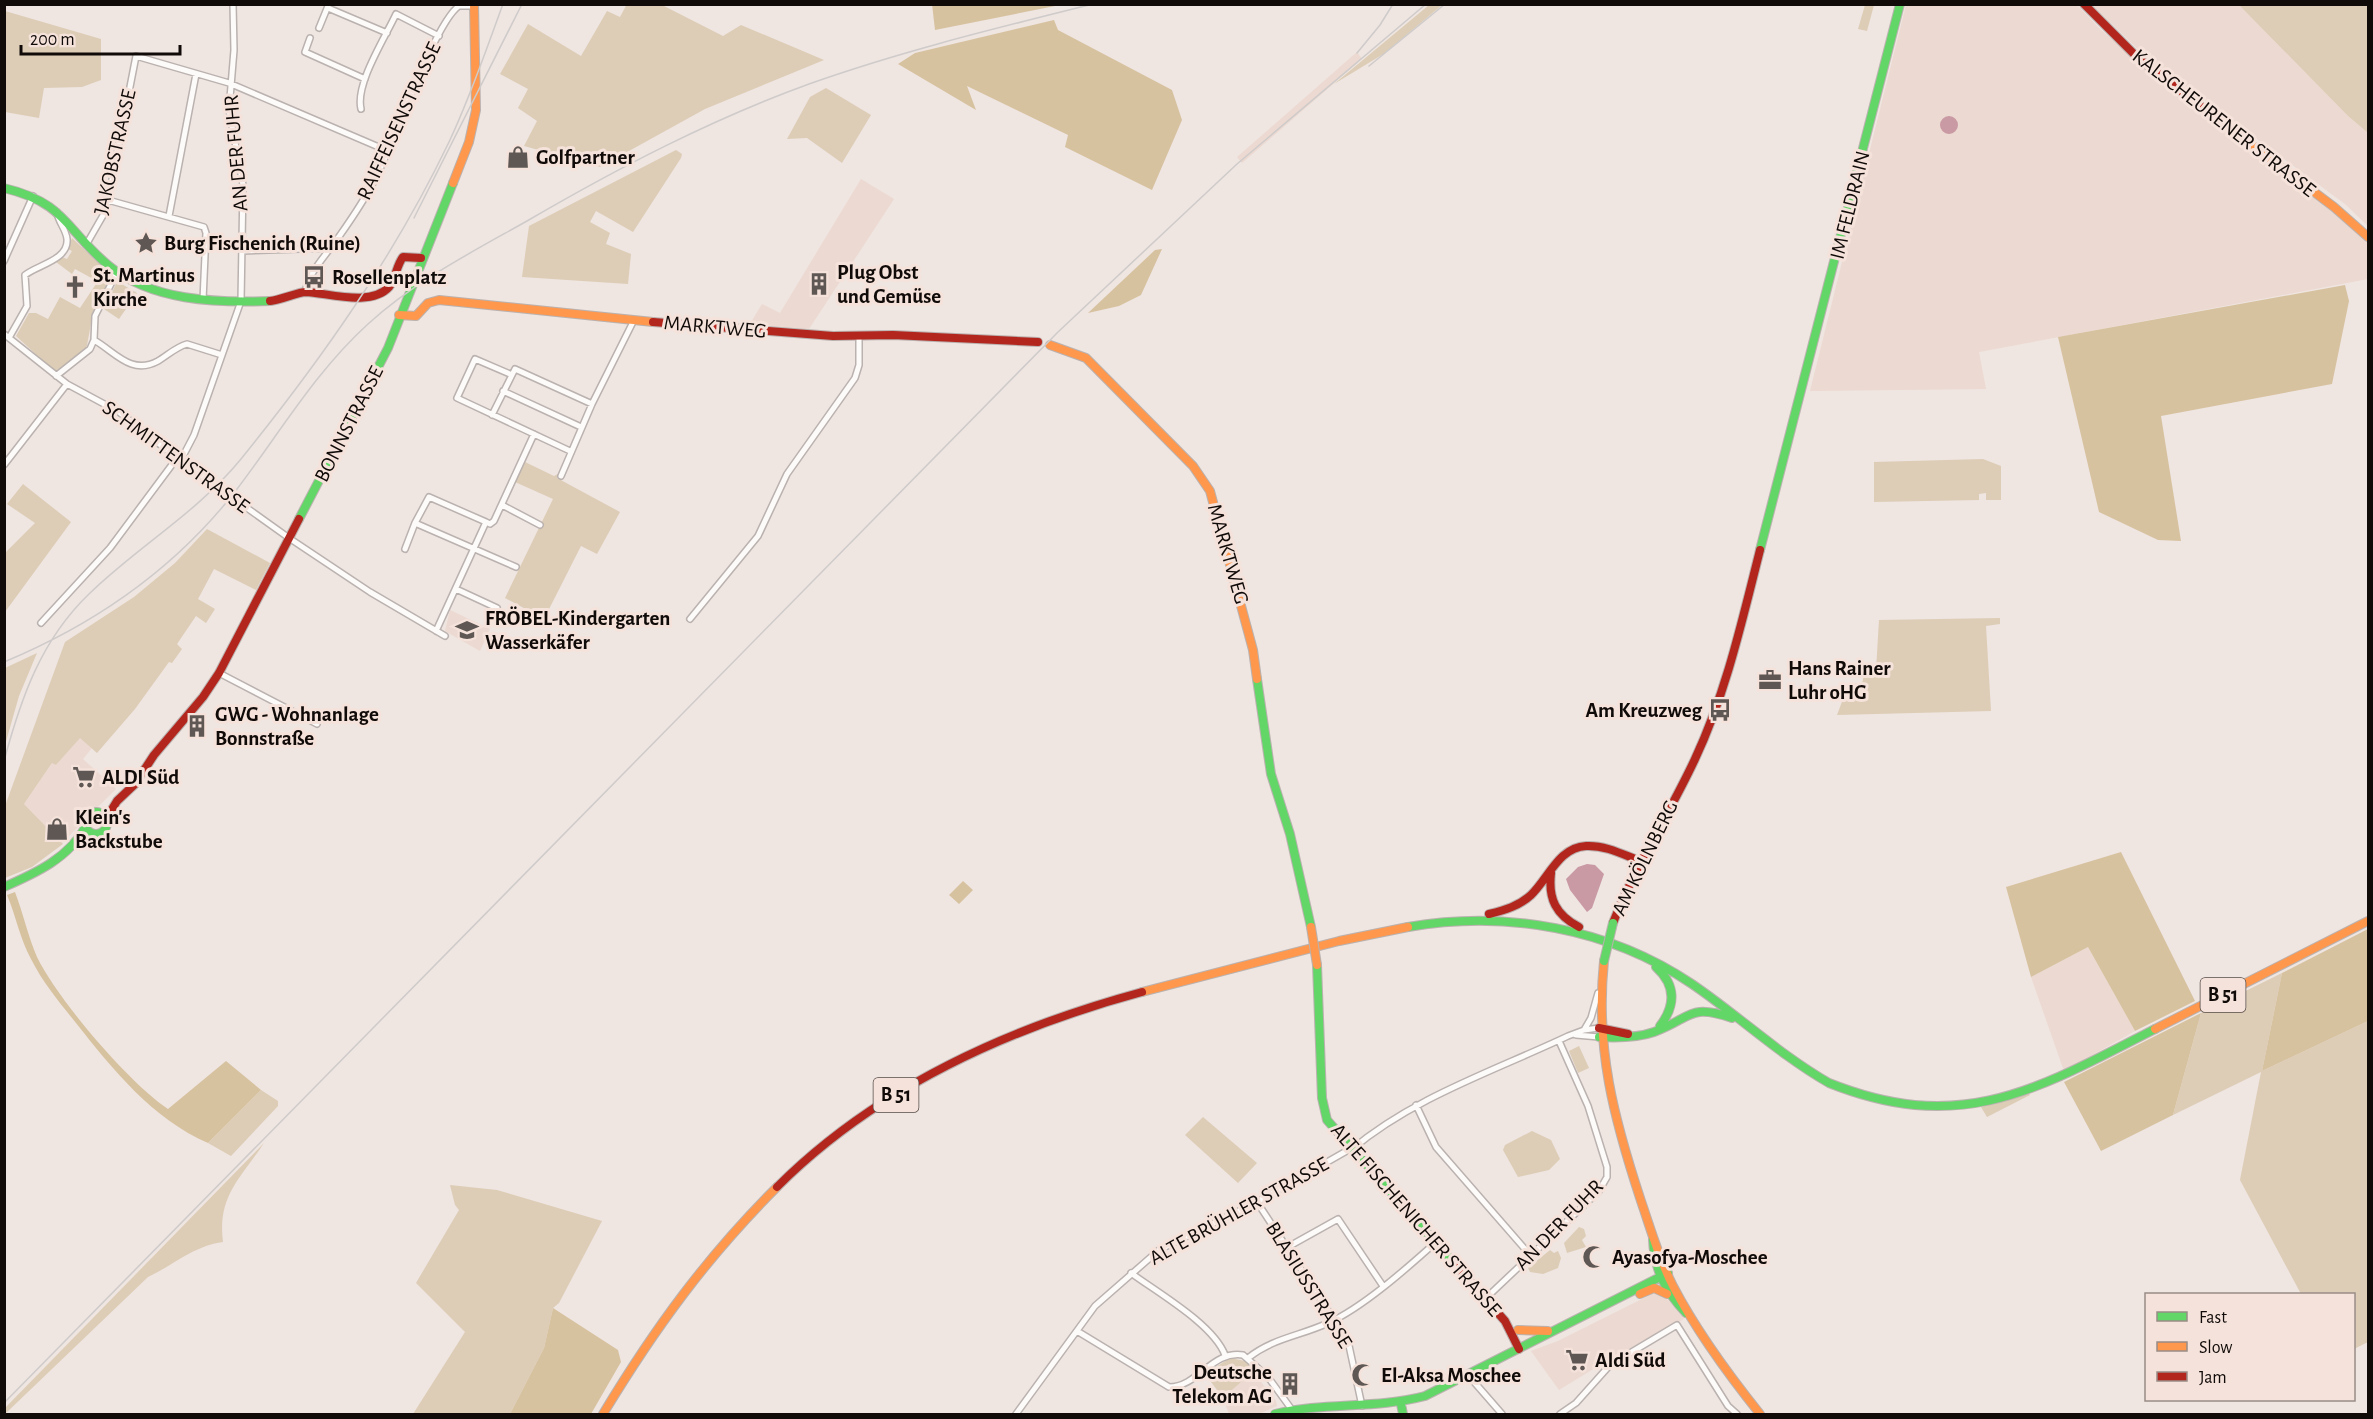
<svg xmlns="http://www.w3.org/2000/svg" width="2373" height="1419" font-family="'Alegreya Sans',sans-serif">
<rect width="100%" height="100%" fill="#efe5e1"/>
<path fill="#ecd9d1" d="M 1906,5 L 2077,5 L 2101,30 L 2162,82 L 2329,208 L 2365,238 L 2368,242 L 2368,279 L 1979,352 L 1986,389 L 1810,391 Z
M 2092,5 L 2239,5 L 2348,116 L 2368,133 L 2368,226 L 2345,204 L 2147,58 Z
M 1357,52 L 1362,59 L 1242,163 L 1237,157 Z
M 861,179 L 894,199 L 809,329 L 750,324 L 762,304 L 780,313 Z
M 450,610 L 490,629 L 480,651 L 445,631 Z
M 80,737 L 92,748 L 83,759 L 116,789 L 62,843 L 24,804 L 53,762 L 56,765 Z
M 2088,947 L 2135,1031 L 2064,1071 L 2031,977 Z
M 1654,1293 L 1667,1299 L 1684,1319 L 1603,1363 L 1559,1390 L 1531,1351 L 1558,1341 Z
M 1249,1375 L 1258,1378 L 1276,1401 L 1277,1406 L 1259,1414 L 1229,1414 L 1223,1398 Z"/>
<path fill="#ddcdb6" d="M 627,4 L 662,5 L 723,36 L 741,25 L 824,60 L 705,109 L 600,167 L 524,146 L 537,121 L 518,108 L 528,89 L 500,74 L 528,24 L 581,56 L 607,11 L 620,17 Z
M 1429,5 L 1442,5 L 1385,53 L 1334,84 Z
M 1865,5 L 1874,5 L 1867,31 L 1858,29 Z
M 2239,5 L 2368,5 L 2368,133 L 2348,116 Z
M 5,11 L 101,39 L 101,80 L 82,87 L 44,88 L 39,118 L 5,112 Z
M 826,88 L 871,115 L 842,163 L 807,138 L 787,139 L 810,97 Z
M 676,150 L 682,154 L 681,158 L 633,232 L 596,211 L 590,222 L 610,233 L 606,244 L 631,254 L 628,284 L 522,277 L 529,226 Z
M 72,238 L 108,272 L 108,286 L 93,312 L 86,351 L 65,367 L 54,371 L 16,336 L 29,313 L 36,313 L 48,319 L 60,297 L 80,308 L 96,284 L 95,280 L 75,269 L 72,274 L 56,262 L 62,257 L 67,259 L 72,251 L 68,249 Z
M 120,283 L 137,293 L 119,319 L 104,309 L 116,284 Z
M 1983,459 L 2001,466 L 2001,500 L 1986,500 L 1986,493 L 1979,494 L 1979,500 L 1874,502 L 1874,462 Z
M 525,462 L 554,476 L 558,474 L 557,478 L 620,512 L 597,554 L 581,546 L 544,619 L 505,598 L 553,499 L 515,482 Z
M 23,484 L 71,522 L 5,612 L 5,553 L 35,523 L 7,504 Z
M 207,529 L 270,563 L 256,590 L 214,569 L 198,599 L 215,609 L 206,623 L 196,616 L 177,644 L 182,649 L 172,663 L 169,662 L 135,709 L 97,753 L 80,738 L 56,765 L 52,763 L 24,804 L 63,844 L 32,867 L 5,878 L 5,806 L 65,642 L 134,597 L 175,563 Z
M 2000,618 L 2000,624 L 1986,626 L 1991,711 L 1837,715 L 1849,683 L 1862,684 L 1865,670 L 1876,670 L 1879,620 Z
M 37,653 L 19,696 L 5,745 L 5,668 Z
M 2282,973 L 2262,1071 L 2368,1021 L 2368,1342 L 2354,1349 L 2354,1294 L 2301,1294 L 2240,1180 L 2261,1072 L 2173,1115 L 2201,1013 Z
M 1579,1046 L 1589,1068 L 1578,1073 L 1569,1051 Z
M 261,1090 L 278,1101 L 278,1106 L 231,1156 L 208,1143 Z
M 2028,1092 L 2030,1095 L 1987,1117 L 1981,1107 Z
M 1203,1117 L 1257,1163 L 1238,1183 L 1185,1135 Z
M 1532,1131 L 1551,1140 L 1560,1159 L 1549,1170 L 1518,1177 L 1503,1150 L 1505,1145 Z
M 264,1143 C 241,1178 217,1196 223,1242 C 193,1246 174,1265 148,1277 L 5,1414 L 5,1408 Z
M 450,1185 L 497,1190 L 602,1221 L 559,1303 L 553,1308 L 544,1348 L 510,1414 L 413,1414 L 465,1332 L 416,1283 L 459,1210 L 455,1205 Z
M 1579,1227 L 1584,1229 L 1586,1236 L 1582,1240 L 1586,1247 L 1567,1253 L 1564,1243 Z
M 1550,1250 L 1554,1253 L 1558,1251 L 1561,1258 L 1558,1268 L 1543,1274 L 1530,1272 L 1528,1268 Z
M 1230,1358 L 1245,1361 L 1259,1374 L 1258,1378 L 1249,1375 L 1223,1398 L 1205,1374 Z"/>
<path fill="#d7c2a0" d="M 932,4 L 1060,4 L 1060,5 L 935,30 Z
M 1054,20 L 1058,30 L 1172,90 L 1182,120 L 1152,190 L 1065,147 L 1068,135 L 967,86 L 976,110 L 898,64 L 915,53 Z
M 1162,249 L 1141,295 L 1119,306 L 1088,313 L 1155,250 Z
M 2345,285 L 2349,301 L 2332,384 L 2161,416 L 2181,541 L 2158,540 L 2099,512 L 2058,337 Z
M 2121,852 L 2195,1001 L 2135,1031 L 2088,947 L 2031,977 L 2006,887 Z
M 963,881 L 973,890 L 959,904 L 949,895 Z
M 15,892 C 23,913 28,936 37,957 C 58,1000 128,1082 168,1109 L 226,1061 L 261,1090 L 208,1143 C 153,1119 113,1070 76,1023 C 60,1003 43,983 31,959 C 20,939 16,916 7,895 Z
M 2368,929 L 2368,1021 L 2262,1071 L 2282,973 Z
M 2201,1013 L 2173,1115 L 2101,1151 L 2064,1082 Z
M 553,1308 L 618,1350 L 621,1362 L 591,1414 L 510,1414 L 544,1348 Z"/>
<path fill="#c999a4" d="M1940 125a9 9 0 1 1 18 0a9 9 0 1 1-18 0Z
M 1587,864 L 1595,865 L 1604,874 L 1592,908 L 1587,912 L 1570,890 L 1566,879 L 1578,867 Z"/>
<g fill="none" stroke-linecap="round" stroke-linejoin="round">
<g stroke="#bab2af" stroke-width="8">
<path id="street" d="M 328,8 L 387,33
M 319,28 L 328,6
M 310,38 L 305,52 L 365,79
M 361,109 C 355,84 385,38 396,14 L 439,36
M 108,200 L 204,227 L 206,233 L 203,300
M 169,216 L 196,74
M 86,245 L 105,212 L 108,200 L 136,56 L 229,83 L 388,151
M 242,251 L 330,248
M 4,261 L 33,196
M 305,292 C 309,272 326,255 338,238 C 353,217 368,195 379,171 C 394,140 436,21 459,6 L 474,6
M 4,334 L 67,384 L 119,412 L 177,458 L 289,538 L 370,592 L 445,636
M 10,336 L 27,306 L 25,275 C 37,265 69,260 67,239 C 66,229 58,222 57,212
M 94,340 C 114,351 131,376 158,361 C 168,355 176,347 187,344 L 222,355
M 510,374 L 475,359 L 457,398 L 570,451
M 56,376 L 90,349 L 94,340 L 95,316 L 117,272
M 503,391 L 581,427
M 492,415 L 515,369 L 592,404
M 181,460 L 194,435 L 241,301 L 243,185 L 229,110 L 234,50 L 233,4
M 4,465 L 67,384
M 561,476 L 592,404 L 634,320
M 502,505 L 540,525
M 486,522 L 429,497 L 415,523 L 516,567
M 486,522 L 490,524 L 494,521 L 534,434
M 405,549 L 415,523
M 456,589 L 497,608
M 690,619 L 758,536 L 787,474 L 855,378 L 859,365 L 859,336
M 41,623 L 110,548 L 177,458
M 436,631 L 486,522
M 219,673 L 317,724
M 1584,1030 L 1591,1018 L 1598,993
M 1576,1035 L 1599,1037
M 1416,1105 L 1436,1147 L 1531,1256
M 1351,1150 C 1414,1097 1494,1071 1568,1036 L 1584,1030 L 1599,1028
M 1257,1202 L 1348,1341 L 1362,1406
M 1286,1248 L 1338,1219 L 1383,1286
M 1131,1273 C 1158,1293 1213,1324 1225,1355
M 1485,1299 L 1599,1191 L 1607,1177 L 1607,1167 L 1588,1106 L 1559,1041
M 1077,1331 L 1169,1387 C 1198,1387 1212,1350 1243,1355 L 1268,1377 L 1295,1414
M 1248,1358 C 1273,1338 1300,1336 1328,1323 C 1362,1308 1406,1269 1435,1243
M 1468,1375 L 1502,1414
M 1016,1414 L 1095,1306 L 1159,1250 L 1257,1202 L 1350,1149
M 1560,1414 L 1576,1403 L 1610,1365 L 1677,1325 L 1728,1406 L 1737,1414"/>
</g>
<g stroke="#bab2af" stroke-width="10">
<path id="fast" d="M 4,188 C 66,203 65,229 108,265 C 151,301 216,303 270,301
M 299,519 L 388,348 L 453,183
M 1760,550 L 1900,4
M 1257,679 L 1271,774 L 1290,834 L 1311,927
M85 823a11 11 0 1 1 22 0a11 11 0 1 1-22 0Z
M 4,887 C 36,873 69,858 86,826
M 1408,927 C 1506,910 1609,928 1692,984 C 1739,1016 1780,1055 1829,1083
M 1317,965 L 1322,1098 L 1327,1120 L 1452,1261
M 1656,967 C 1676,985 1676,1005 1660,1026
M 1599,1037 C 1617,1038 1637,1038 1654,1032 C 1692,1018 1688,1003 1732,1018
M 1829,1083 C 1962,1136 2038,1089 2155,1029
M 1653,1239 C 1654,1269 1665,1291 1686,1313
M 1401,1404 L 1403,1414
M 1275,1414 C 1324,1402 1376,1409 1425,1396 L 1668,1273"/>
</g>
<g stroke="#bab2af" stroke-width="10">
<path id="slow" d="M 2236,133 L 2334,207 L 2368,237
M 453,183 L 469,142 L 476,110 L 474,4
M 399,315 L 416,316 L 428,303 L 439,300 L 653,322
M 1050,345 L 1086,358 L 1193,466 L 1210,491 L 1253,650 L 1257,679
M 1604,961 C 1595,1048 1614,1119 1641,1201 C 1651,1230 1659,1259 1673,1286 C 1697,1332 1728,1374 1760,1414
M 1142,992 L 1339,941 L 1408,927
M 2155,1029 L 2368,921
M 1640,1294 L 1654,1288 L 1667,1294
M 1518,1330 L 1548,1331
M 603,1414 C 655,1328 706,1258 777,1187"/>
</g>
<g stroke="#bab2af" stroke-width="10">
<path id="jam" d="M 2084,4 L 2138,58 L 2236,133
M 270,301 C 281,300 298,292 306,292 C 328,293 371,307 389,287 C 396,279 396,266 403,257 L 421,258
M 653,322 L 833,336 L 893,335 L 1038,342
M 106,819 L 117,801 L 135,784 L 154,755 L 203,697 L 219,673 L 299,519
M 1551,873 C 1548,899 1556,915 1579,927
M 1489,914 C 1505,910 1519,906 1531,895 C 1548,879 1559,847 1586,846 C 1605,845 1622,854 1640,861
M 1613,923 C 1635,866 1669,815 1695,759 C 1726,693 1742,621 1760,550
M 1599,1028 L 1628,1034
M 777,1187 C 876,1088 1009,1028 1142,992
M 1452,1261 L 1505,1321 L 1519,1349"/>
</g>
<use href="#street" stroke="#fdfbfa" stroke-width="5"/>
<use href="#fast" stroke="#63d668" stroke-width="8"/>
<use href="#slow" stroke="#ff974d" stroke-width="8"/>
<use href="#jam" stroke="#b3261e" stroke-width="8"/>
<path stroke="#cecbca" stroke-width="1.5" d="M 414,218 L 522,4"/>
<path stroke="#cecbca" stroke-width="1.5" d="M 1357,53 L 1380,25 L 1393,4
M 1369,66 L 1445,4
M 4,662 C 93,625 174,569 234,493 C 278,436 314,373 368,324 C 415,281 472,252 527,221 C 618,168 710,120 809,84 C 902,51 997,28 1093,4
M 4,761 C 21,698 41,640 89,594 C 138,546 196,514 241,459 C 321,360 394,257 449,142 C 470,98 486,50 503,4
M 4,1403 L 1058,332 L 1237,164 L 1426,4"/>
<g stroke="#bab2af" stroke-width="10" stroke-linecap="butt">
<path id="fast-bridge" d="M 1604,961 L 1613,923"/>
</g>
<g stroke="#bab2af" stroke-width="10" stroke-linecap="butt">
<path id="slow-bridge" d="M 1311,927 L 1317,965"/>
</g>
<use href="#fast-bridge" stroke="#63d668" stroke-width="8"/>
<use href="#slow-bridge" stroke="#ff974d" stroke-width="8"/>
</g>
<defs>
<g id="shop-bare" transform="scale(1.8)"><path d="M-5-2.5h2.3a2.7 3.5 0 0 1 5.4 0H5L5.5 6h-11ZM-1.5-2.5h3a1.5 2.3 0 0 0-3 0Z" fill="#5e5754" stroke="#f5e3db" stroke-width="2.5" paint-order="stroke"/></g>
<g id="sight-bare" transform="scale(1.8)"><path d="M0-6L1.8-2.2L6-1.7L2.9 1.2L3.7 5.4L0 3.3L-3.7 5.4L-2.9 1.2L-6-1.7L-1.8-2.2Z" fill="#5e5754" stroke="#f5e3db" stroke-width="2.5" paint-order="stroke"/></g>
<g id="bus-bare" transform="scale(1.8)"><path d="M-5-6H5V4H4V6H2V4H-2V6H-4V4H-5ZM-3.5-4V0h7V-4ZM-3.5 1.2v1.5H-2V1.2ZM2 1.2v1.5H3.5V1.2Z" fill="#5e5754" stroke="#f5e3db" stroke-width="2.5" paint-order="stroke"/></g>
<g id="building-bare" transform="scale(1.8)"><path d="M-4-6H4V6H1V3H-1V6H-4ZM-2.5-4.3h1.7v1.8h-1.7ZM.8-4.3h1.7v1.8H.8ZM-2.5-1h1.7V.8h-1.7ZM.8-1h1.7V.8H.8Z" fill="#5e5754" stroke="#f5e3db" stroke-width="2.5" paint-order="stroke"/></g>
<g id="church-bare" transform="scale(1.8)"><path d="M-1.2-6h2.4v3.5h3.3v2.4h-3.3V6h-2.4V-.1h-3.3v-2.4h3.3Z" fill="#5e5754" stroke="#f5e3db" stroke-width="2.5" paint-order="stroke"/></g>
<g id="school-bare" transform="scale(1.8)"><path d="M0-5L7-2L0 1L-7-2ZM-4 1L0 2.5L4 1V4Q0 6-4 4Z" fill="#5e5754" stroke="#f5e3db" stroke-width="2.5" paint-order="stroke"/></g>
<g id="office-bare" transform="scale(1.8)"><path d="M-6-3h4V-5.5h4V-3h4V5H-6ZM-1-4.5V-3h2v-1.5ZM-6 0V1H6V0Z" fill="#5e5754" stroke="#f5e3db" stroke-width="2.5" paint-order="stroke"/></g>
<g id="supermarket-bare" transform="scale(1.8)"><path d="M-6-5.5h2.5l.6 2H6L4.5 2H-2.5L-4.4-4H-6ZM-1.5 3.2a1.3 1.3 0 1 0 .1 0ZM3 3.2a1.3 1.3 0 1 0 .1 0Z" fill="#5e5754" stroke="#f5e3db" stroke-width="2.5" paint-order="stroke"/></g>
<g id="mosque-bare" transform="scale(1.8)"><path d="M3.5-4.9A6 6 0 1 0 3.5 4.9A5 5 0 1 1 3.5-4.9Z" fill="#5e5754" stroke="#f5e3db" stroke-width="2.5" paint-order="stroke"/></g>
</defs>
<g fill-rule="evenodd">
<use href="#shop-bare" x="518" y="157"/>
<use href="#sight-bare" x="146" y="243"/>
<use href="#bus-bare" x="314" y="277"/>
<use href="#building-bare" x="819" y="284"/>
<use href="#church-bare" x="75" y="287"/>
<use href="#school-bare" x="467" y="630"/>
<use href="#office-bare" x="1770" y="680"/>
<use href="#bus-bare" x="1720" y="710"/>
<use href="#building-bare" x="197" y="726"/>
<use href="#supermarket-bare" x="84" y="777"/>
<use href="#shop-bare" x="57" y="829"/>
<use href="#mosque-bare" x="1594" y="1257"/>
<use href="#supermarket-bare" x="1577" y="1360"/>
<use href="#mosque-bare" x="1363" y="1375"/>
<use href="#building-bare" x="1290" y="1384"/>
</g>
<g text-anchor="middle" dominant-baseline="central" stroke-width="6" stroke-linejoin="round" paint-order="stroke">
<g fill="#f5e3db" stroke="#554b47" stroke-width="1.5">
<rect x="2200.5" y="978" width="45" height="34" rx="4.5"/>
<rect x="873.5" y="1078" width="45" height="34" rx="4.5"/>
</g>
<g font-size="20" font-weight="bold" fill="#100a08">
<text x="2223" y="995">B 51</text>
<text x="896" y="1095">B 51</text>
</g>
<g font-size="21" fill="#100a08" stroke="#f5e3db">
<text transform="translate(399 121) rotate(-65)">RAIFFEISENSTRASSE</text>
<text transform="translate(2224 123) rotate(38)">KALSCHEURENER STRASSE</text>
<text transform="translate(115 152) rotate(-77)">JAKOBSTRASSE</text>
<text transform="translate(236 153) rotate(-95)">AN DER FUHR</text>
<text transform="translate(1850 205) rotate(-76)">IM FELDRAIN</text>
<text transform="translate(715 327) rotate(5)">MARKTWEG</text>
<text transform="translate(349 424) rotate(-63)">BONNSTRASSE</text>
<text transform="translate(176 457) rotate(36)">SCHMITTENSTRASSE</text>
<text transform="translate(1228 554) rotate(74)">MARKTWEG</text>
<text transform="translate(1645 858) rotate(-64)">AM KÖLNBERG</text>
<text transform="translate(1239 1211) rotate(-29)">ALTE BRÜHLER STRASSE</text>
<text transform="translate(1416 1220) rotate(49)">ALTE FISCHENICHER STRASSE</text>
<text transform="translate(1559 1225) rotate(-46)">AN DER FUHR</text>
<text transform="translate(1309 1285) rotate(58)">BLASIUSSTRASSE</text>
</g>
<g font-size="21" font-weight="bold" fill="#100a08" stroke="#f5e3db" text-anchor="start">
<text x="536" y="157">Golfpartner</text>
<text x="164" y="243">Burg Fischenich (Ruine)</text>
<text x="837" y="272">Plug Obst<tspan x="837" dy="24">und Gemüse</tspan></text>
<text x="93" y="275">St. Martinus<tspan x="93" dy="24">Kirche</tspan></text>
<text x="332" y="277">Rosellenplatz</text>
<text x="485" y="618">FRÖBEL-Kindergarten<tspan x="485" dy="24">Wasserkäfer</tspan></text>
<text x="1788" y="668">Hans Rainer<tspan x="1788" dy="24">Luhr oHG</tspan></text>
<text x="1702" y="710" text-anchor="end">Am Kreuzweg</text>
<text x="215" y="714">GWG - Wohnanlage<tspan x="215" dy="24">Bonnstraße</tspan></text>
<text x="102" y="777">ALDI Süd</text>
<text x="75" y="817">Klein's<tspan x="75" dy="24">Backstube</tspan></text>
<text x="1612" y="1257">Ayasofya-Moschee</text>
<text x="1595" y="1360">Aldi Süd</text>
<text x="1272" y="1372" text-anchor="end">Deutsche<tspan x="1272" dy="24">Telekom AG</tspan></text>
<text x="1381" y="1375">El-Aksa Moschee</text>
</g>
</g>
<rect width="2373" height="1419" fill="none" stroke="#100a08" stroke-width="12"/>
<rect x="2145" y="1293" width="210" height="108" fill="#f5e3db" stroke="#998c87" stroke-width="1.5"/>
<rect x="2157" y="1312" width="30" height="9" fill="#63d668" stroke="#998c87" stroke-width="1.5"/>
<text x="2199" y="1323" font-size="18" fill="#100a08">Fast</text>
<rect x="2157" y="1342" width="30" height="9" fill="#ff974d" stroke="#998c87" stroke-width="1.5"/>
<text x="2199" y="1353" font-size="18" fill="#100a08">Slow</text>
<rect x="2157" y="1372" width="30" height="9" fill="#b3261e" stroke="#998c87" stroke-width="1.5"/>
<text x="2199" y="1383" font-size="18" fill="#100a08">Jam</text>
<path d="M21 45v9h159v-9" fill="none" stroke="#100a08" stroke-width="3"/>
<text x="30" y="45" font-size="18" fill="#100a08" stroke="#f5e3db" stroke-width="4.5" paint-order="stroke">200 m</text>
</svg>
